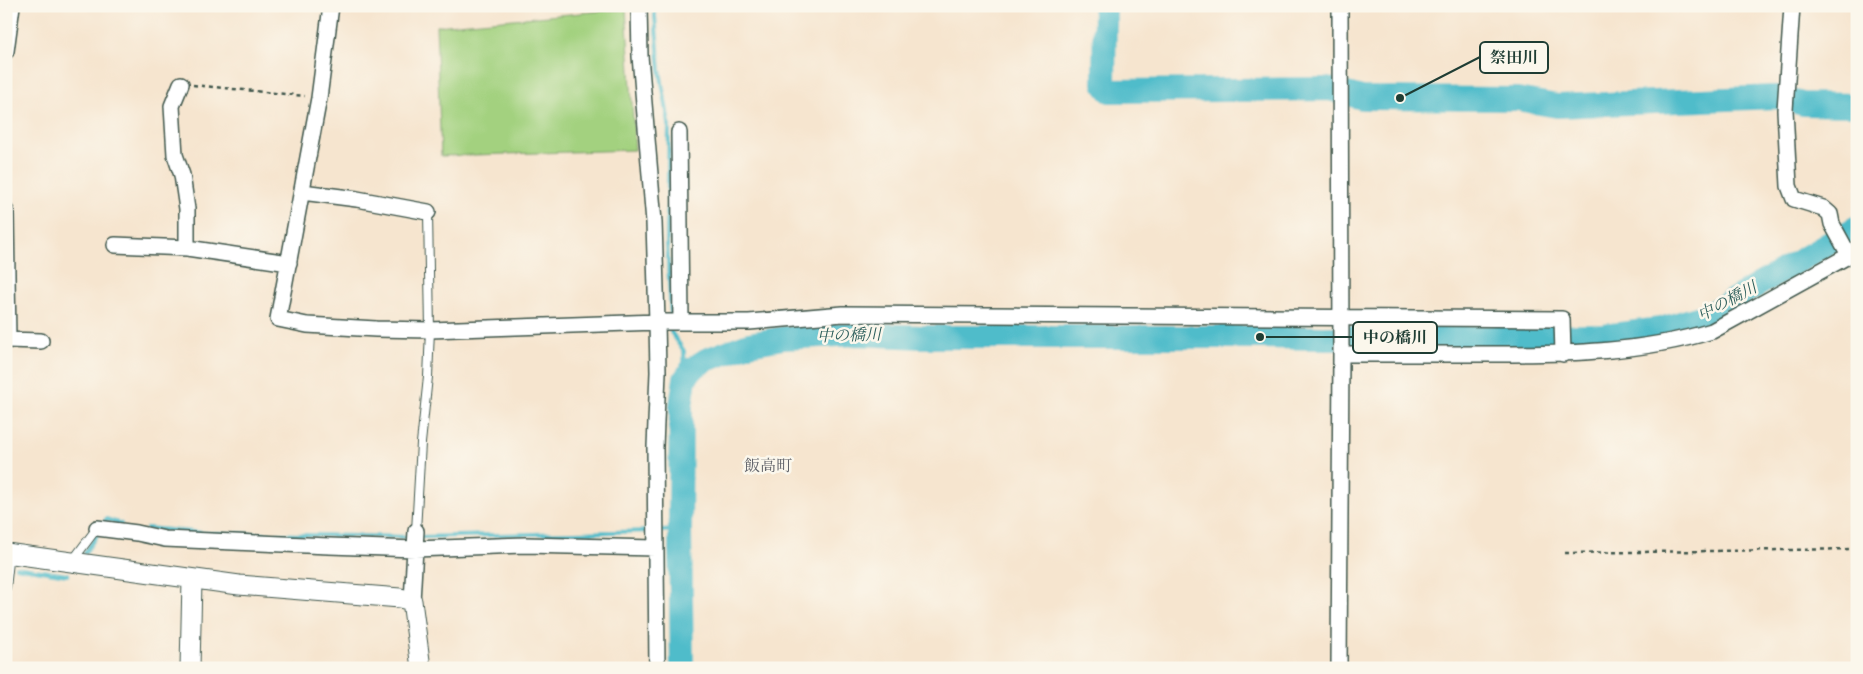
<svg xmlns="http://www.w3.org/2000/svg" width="1863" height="674" font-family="'IM FELL French Canon','Noto Serif JP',serif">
<rect width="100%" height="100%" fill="#fbf7ec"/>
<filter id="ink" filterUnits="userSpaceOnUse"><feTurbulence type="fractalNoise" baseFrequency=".02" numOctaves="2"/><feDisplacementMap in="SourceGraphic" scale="10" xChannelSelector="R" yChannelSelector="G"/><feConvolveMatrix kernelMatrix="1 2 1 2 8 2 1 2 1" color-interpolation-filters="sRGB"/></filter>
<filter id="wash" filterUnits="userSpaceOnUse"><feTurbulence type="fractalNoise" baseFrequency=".0096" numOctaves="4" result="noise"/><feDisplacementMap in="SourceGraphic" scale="20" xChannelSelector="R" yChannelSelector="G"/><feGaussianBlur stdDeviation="1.12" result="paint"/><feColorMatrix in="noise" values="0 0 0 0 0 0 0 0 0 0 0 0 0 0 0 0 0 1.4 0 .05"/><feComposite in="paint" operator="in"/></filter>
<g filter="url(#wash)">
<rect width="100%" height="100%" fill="#f6e5cf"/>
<path fill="#a3d17f" stroke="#61875a" d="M 626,9 L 635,150 L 441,156 L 436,26 Z"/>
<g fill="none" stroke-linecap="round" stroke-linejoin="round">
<path stroke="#50bcca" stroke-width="4" d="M 654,6 L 660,70 L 669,124 L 667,241 L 671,318
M 671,325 L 671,332 L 684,351 L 685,379
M 103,526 L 106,519 L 121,524
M 147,528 L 204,533 L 413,537
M 660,531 L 680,530
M 420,537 L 653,531
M 85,553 L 99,532
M 16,567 L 67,575 L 68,574"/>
<path stroke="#50bcca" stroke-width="24" d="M 1105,6 L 1104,83 L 1110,91 L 1329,89 L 1362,98 L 1517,99 L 1557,106 L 1776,97 L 1803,104 L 1857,105
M 682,668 L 680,530 L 681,406 L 685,379 L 692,369 L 706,360 L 749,344 L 783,338 L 857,334 L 922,337 L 1260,337 L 1325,338 L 1604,336 L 1661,329 L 1707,315 L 1857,227"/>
</g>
</g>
<g filter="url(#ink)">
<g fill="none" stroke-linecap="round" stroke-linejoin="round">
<g stroke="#3f564b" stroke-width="10">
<path id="service" d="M 416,531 L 421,443 L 428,377 L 430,330 L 428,212
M 73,560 L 97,528
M 6,588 L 10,553"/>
</g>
<g stroke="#3f564b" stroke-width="18">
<path id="minor" d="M 331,6 L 319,98 L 278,319 L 307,325 L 376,329 L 430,330 L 657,322 L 749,322 L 843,314 L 1562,319 L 1563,354
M 639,6 L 640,56 L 654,222 L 657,322 L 658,372 L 655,447 L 657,668
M 1792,6 L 1785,110 L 1789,186 L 1794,199 L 1823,208 L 1830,214 L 1832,224 L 1849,255
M 6,51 L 12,6
M 181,84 L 172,106 L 175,155 L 182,175 L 187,209 L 187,248
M 679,132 L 681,322
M 302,192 L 357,199 L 428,212
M 6,211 L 8,340
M 115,245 L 187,248 L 289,263
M 6,340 L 41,341
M 1341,354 C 1391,354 1440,354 1490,354 C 1565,354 1640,353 1712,331 L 1857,251
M 97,528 L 137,533 L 165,539 L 329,546 L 415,549 L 525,545 L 655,548
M 412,601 L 416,531
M 1339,668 L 1341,354 L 1340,6"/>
</g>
<g stroke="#3f564b" stroke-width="21">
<path id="tertiary" d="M 6,553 L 239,585 L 400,598 L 412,601 L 421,668
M 190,668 L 192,580"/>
</g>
<path stroke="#3f564b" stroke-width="2.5" stroke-dasharray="4 4" stroke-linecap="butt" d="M 193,85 L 305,96
M 1565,553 L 1857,549"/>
<use href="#service" stroke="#fff" stroke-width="8"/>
<use href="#minor" stroke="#fff" stroke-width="15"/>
<use href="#tertiary" stroke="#fff" stroke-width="19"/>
</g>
</g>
<g text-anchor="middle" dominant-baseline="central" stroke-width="5" stroke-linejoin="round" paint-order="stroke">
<g font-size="16" font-style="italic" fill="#2b5d5a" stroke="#fbf7ec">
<text transform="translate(1727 301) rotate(-28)">中の橋川</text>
<text transform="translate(849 335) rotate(-2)">中の橋川</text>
</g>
<g font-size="16" fill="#63656b" stroke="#fbf7ec">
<text x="768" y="465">飯高町</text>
</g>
</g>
<path fill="none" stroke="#1f3d34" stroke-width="2" d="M1400 98L1480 57M1260 337L1353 337"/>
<g fill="#1f3d34" stroke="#fbf7ec" stroke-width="2">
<circle cx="1400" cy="98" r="5"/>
<circle cx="1260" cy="337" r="5"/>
</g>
<g fill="#fbf7ec" stroke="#1f3d34" stroke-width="2">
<rect x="1480" y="42" width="68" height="31" rx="5"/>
<rect x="1353" y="322" width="84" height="31" rx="5"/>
</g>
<g font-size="16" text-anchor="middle" font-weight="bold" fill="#1f3d34">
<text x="1514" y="63">祭田川</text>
<text x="1395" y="343">中の橋川</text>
</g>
<rect width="1863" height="674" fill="none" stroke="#fbf7ec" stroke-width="25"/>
</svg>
